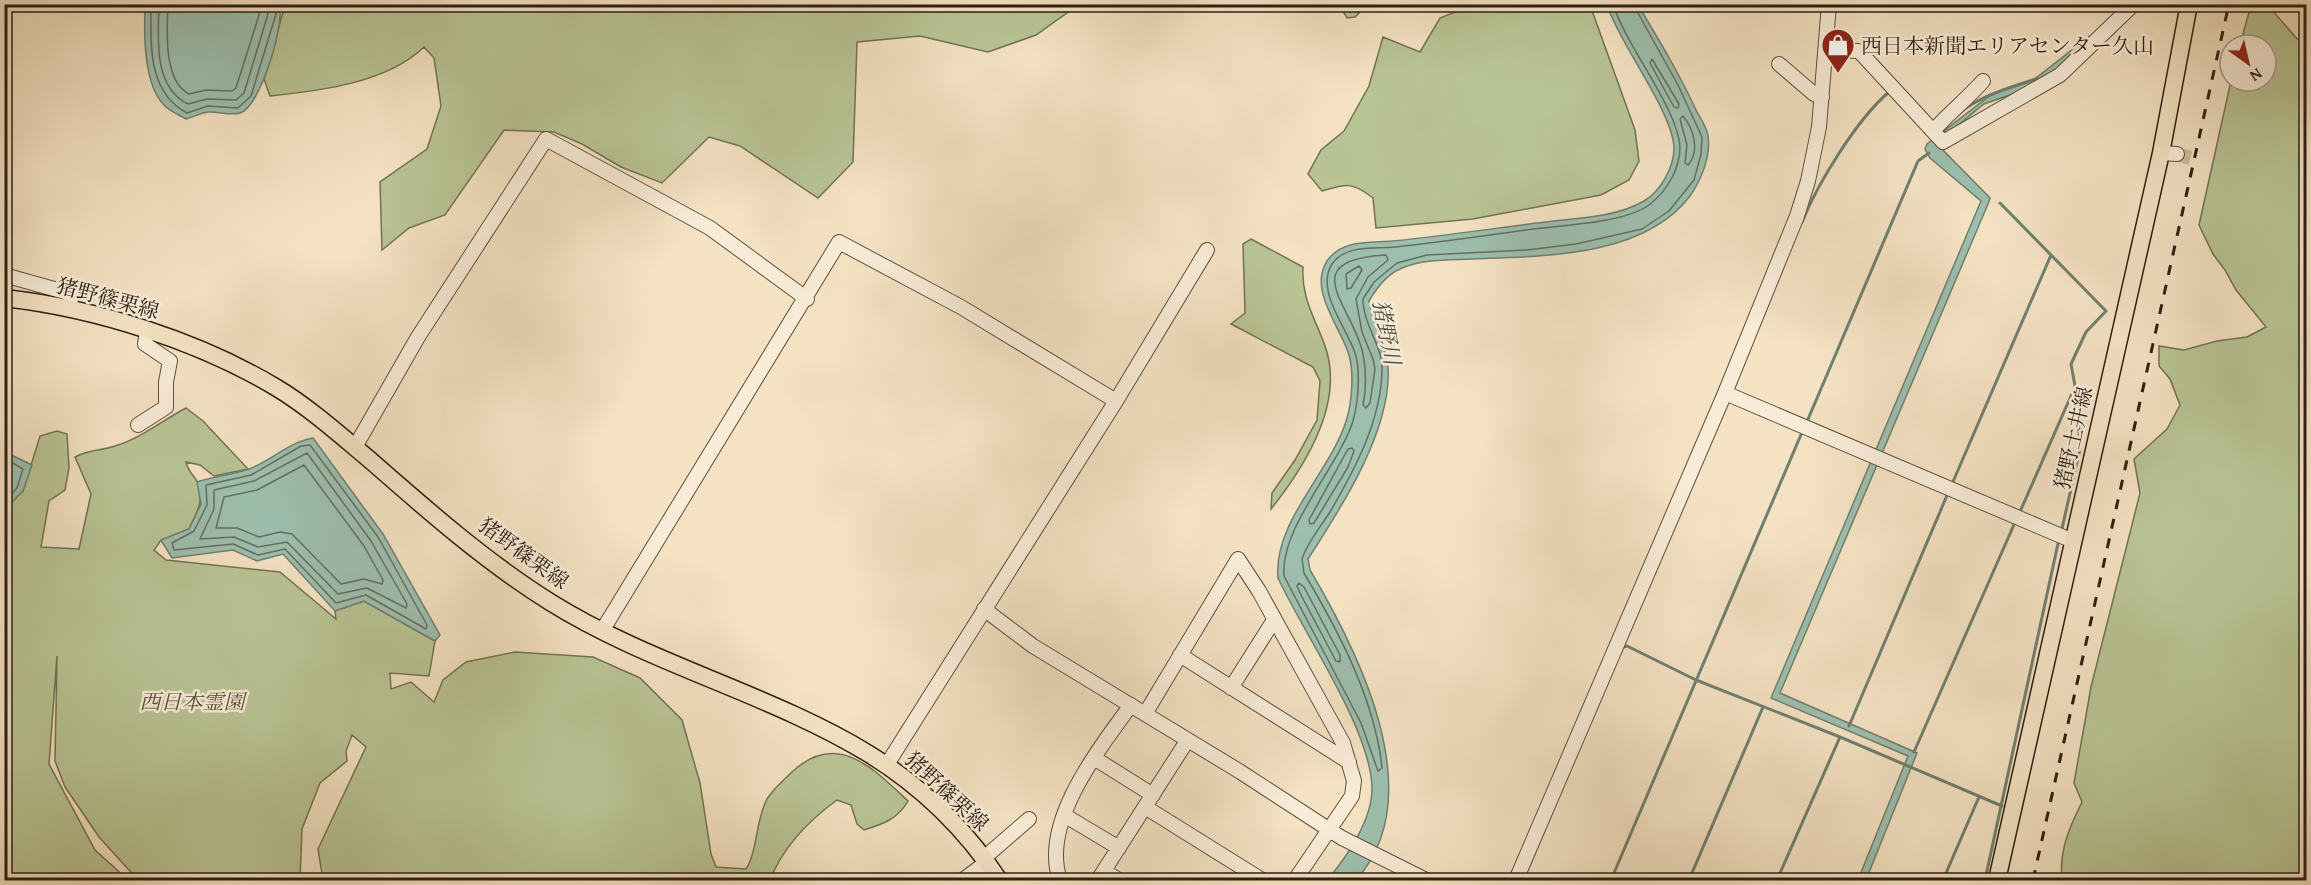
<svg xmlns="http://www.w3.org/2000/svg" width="2311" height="885" font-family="'Gentium Book Plus','Noto Serif JP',serif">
<rect width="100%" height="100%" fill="#f4e2c3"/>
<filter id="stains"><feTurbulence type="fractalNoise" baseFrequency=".00333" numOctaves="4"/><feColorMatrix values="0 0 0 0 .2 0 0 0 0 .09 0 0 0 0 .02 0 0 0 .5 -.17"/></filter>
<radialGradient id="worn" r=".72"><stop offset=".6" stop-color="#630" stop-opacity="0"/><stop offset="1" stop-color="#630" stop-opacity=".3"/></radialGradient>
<path fill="#b9c495" stroke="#727254" stroke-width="1.5" d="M 279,5 L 1078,5 L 1036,35 L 988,52 L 920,36 L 857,42 L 853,162 L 818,198 L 740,146 L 709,137 L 662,183 L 621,167 L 582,144 L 554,132 L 504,130 L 445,215 L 409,228 L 382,250 L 380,182 L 427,149 L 441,106 L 434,58 L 424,47 C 387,83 319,91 270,96 L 264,79 L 283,12 Z
M 1339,5 L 1338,5 L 1367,5 L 1355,17 L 1347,18 Z
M 1472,5 L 1590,5 L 1635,130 L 1639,161 L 1629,180 L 1601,195 L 1473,219 L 1376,228 L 1373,198 C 1351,181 1346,184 1322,191 L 1308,174 L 1321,150 L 1344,131 L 1369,86 L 1383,37 L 1420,52 L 1440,18 Z
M 2251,5 L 2264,5 L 2271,9 L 2306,49 L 2306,880 L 2062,880 C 2059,851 2069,828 2082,802 L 2074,783 L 2091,687 L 2140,493 L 2134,459 L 2167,429 L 2180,405 L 2170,379 L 2159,366 L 2159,346 L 2184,350 L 2217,341 L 2247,337 L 2266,327 L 2236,290 L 2225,270 L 2213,254 L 2199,225 L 2231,81 L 2266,81 L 2266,45 L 2240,45 Z
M 1251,239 L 1303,267 C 1301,298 1315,318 1325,346 C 1345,402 1306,465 1271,509 L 1272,493 L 1295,460 L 1317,420 L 1320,381 L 1313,367 L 1231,324 L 1245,313 L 1243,244 Z
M 186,408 L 203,421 L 248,469 L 214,476 L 200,465 L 186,462 C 188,472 194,475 198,483 C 205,500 196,514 189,529 L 161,540 L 154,550 L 166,560 L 280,572 L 336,619 L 335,611 L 364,601 L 435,641 L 429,676 L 390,673 L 391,689 L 411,682 L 434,702 L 443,680 L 466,662 L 515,652 L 593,657 L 640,678 L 682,720 L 700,783 L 711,854 L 716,867 L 746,869 C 758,850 755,822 767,799 C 773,789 784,780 792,772 C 837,730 873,768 908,801 C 898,819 883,824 864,830 L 857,824 L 851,805 L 837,800 C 808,821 783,847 770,880 L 323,880 L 318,849 L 366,747 L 352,735 L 346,751 L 347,761 L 320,783 L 302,829 L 300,880 L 138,880 L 99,837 L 65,787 L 55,761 L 57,656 L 49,764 L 95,850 L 128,880 L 5,880 L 4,509 L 23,491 L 40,436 L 57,431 L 67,434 L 69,468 L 65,490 L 49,501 L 41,547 L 79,549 L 91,494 L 75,457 C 90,449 100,451 115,446 C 140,439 163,420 186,408 Z"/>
<path fill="#9dbfae" stroke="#707f70" stroke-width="1.5" d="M 145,5 L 279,5 C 286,21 260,108 240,113 C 230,116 218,111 208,112 C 201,113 193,117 186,119 C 179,115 172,112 166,107 C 143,87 144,33 145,5 Z
M 1607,5 L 1638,5 C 1659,40 1680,75 1697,112 C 1701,119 1707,128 1708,136 C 1711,157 1701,180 1690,196 C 1643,258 1542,256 1471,259 C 1448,260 1421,259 1400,269 C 1386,275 1376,289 1369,301 C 1373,324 1386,344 1388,367 C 1392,430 1341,508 1308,559 L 1310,570 C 1358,651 1432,796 1356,880 L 1327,880 C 1347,857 1373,819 1372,787 C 1370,728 1304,634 1278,578 C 1273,521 1332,471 1347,418 C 1352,401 1354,372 1349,355 C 1341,327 1308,291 1327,261 C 1342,239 1370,243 1393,241 C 1442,236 1490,229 1537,223 C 1571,218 1613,219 1644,201 C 1661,191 1674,167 1674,148 C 1673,112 1620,45 1607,5 Z
M 2123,5 L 2130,5 L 2077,56 L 2024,90 L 1984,104 L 1944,137 L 1941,143 L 1943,150 L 1990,198 L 1988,204 L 1780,693 L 1917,753 L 1866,880 L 1858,880 L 1908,756 L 1771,698 L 1981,201 L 1930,158 L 1925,149 L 1927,144 L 1992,94 L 2032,81 L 2095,32 Z
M 313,438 L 383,534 L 440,635 L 435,641 L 364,601 L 335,611 L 283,554 L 257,561 L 233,550 L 172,558 L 161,540 L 189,529 L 201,504 L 197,482 C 214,476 232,475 249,469 C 271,461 289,442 313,438 Z
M 5,452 L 32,465 L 23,491 L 5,509 Z"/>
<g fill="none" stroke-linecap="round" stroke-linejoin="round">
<path stroke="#646f61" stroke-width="1.5" d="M 151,4 C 151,44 147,92 187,113 L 208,106 L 238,108 L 251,96 L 276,14 L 274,4
M 159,4 C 158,38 153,87 188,104 L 207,99 L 236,100 L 244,93 L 268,14 L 267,4
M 168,4 C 167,30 163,81 189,94 L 206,90 L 232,91 L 236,88 L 259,15 L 258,4
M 1613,4 C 1626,46 1678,109 1680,147 C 1680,170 1666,192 1649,205 C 1624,223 1565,225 1534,229 C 1488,235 1442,242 1395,247 C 1374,249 1346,244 1332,264 C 1315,291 1347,328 1355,353 C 1361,371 1358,403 1353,421 C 1338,468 1280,527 1284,576 L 1361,723 L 1378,771 L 1382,768 C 1375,700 1339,632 1304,573 L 1302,559 C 1307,543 1321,526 1330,512 C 1355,469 1381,421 1382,370 C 1383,346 1363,325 1363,299 L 1374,282 L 1397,263 L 1427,255 L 1527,250 L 1576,244 L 1642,229 L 1669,211 L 1694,180 L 1701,154 L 1702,137 L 1678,85 L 1633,4
M 1652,59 L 1679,104 L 1678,108 L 1674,107 L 1650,63 Z
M 1683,116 C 1694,129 1700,152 1688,165 L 1685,163 L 1687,145 L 1680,119 Z
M 1386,255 L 1388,260 L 1368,277 L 1356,299 L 1362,332 L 1373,359 L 1375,369 L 1370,403 L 1366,408 L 1363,405 C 1366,390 1366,370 1363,354 C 1354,307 1292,260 1386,255 Z
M 1359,266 L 1362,270 L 1351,288 L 1347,289 L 1346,274 Z
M 310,445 L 378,537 L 427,625 L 426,629 L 366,595 L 336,603 L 285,549 L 258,555 L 233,544 L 174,550 L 172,543 L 194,531 L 207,505 L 206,485 L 251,475 L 301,446 Z
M 1352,448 L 1354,451 L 1348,467 L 1314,523 L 1310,524 L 1309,520 L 1348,449 Z
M 307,453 L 371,541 L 407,604 L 406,608 L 367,588 L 338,594 L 287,542 L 258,547 L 234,537 L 200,539 L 214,509 L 214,490 L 254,481 Z
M 4,458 L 23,469 L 17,488 L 4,502
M 304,465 L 364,546 L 383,580 L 382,584 L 364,579 L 341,584 L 292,534 L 280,532 L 259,537 L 237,528 L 216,528 L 224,497 L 257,490 Z
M 1299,583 L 1304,587 L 1340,655 L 1340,662 L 1336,661 L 1301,595 L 1297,586 Z"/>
<path stroke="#707f70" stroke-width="3" d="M 1941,135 C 1956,103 2004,89 2036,79
M 2000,203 L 2106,311 L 2086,332 L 2071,364 L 2077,397 L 2080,449 L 2061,533
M 1802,222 C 1818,183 1857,119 1889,92
M 1806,424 L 1918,161 L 1929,153
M 1952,484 L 2051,255
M 2019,514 L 2074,389
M 1620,648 L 1627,646 L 1696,680 L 1840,737 L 2002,806
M 1849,726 L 1948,493
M 1914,752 L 2016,520
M 1611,880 L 1803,430
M 1689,880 L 1763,707
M 1777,880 L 1840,737
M 1943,880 L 1979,797
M 1985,880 L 2059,539"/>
<path stroke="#ccbba0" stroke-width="14" stroke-dasharray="14 7" stroke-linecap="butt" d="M 2177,154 L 2197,160"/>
<g stroke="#5e5040" stroke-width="16">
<path id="minor" d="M 1827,50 L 1859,51 L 1943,142 L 2060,75 L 2134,4
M 1779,64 L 1814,94 L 1822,97
M 1933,131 C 1949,113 1967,99 1983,81
M 2161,153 L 2177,154
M 4,275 L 72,294 L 69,309
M 1725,393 L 2073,541
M 138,425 L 166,407 L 166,382 L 170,361 L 145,344 L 147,331
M 355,447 L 418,337 L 546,139 L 710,228 L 807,299
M 984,609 L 1033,646 L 1239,771 L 1342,838 L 1426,880
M 602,631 L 839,242 L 961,307 L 1116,401
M 1180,655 L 1349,762
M 1231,688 L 1274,620
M 1145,714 L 1238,559 L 1259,591 L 1343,743 L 1354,781 L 1352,796 L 1295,880
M 1094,758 L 1153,795
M 886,766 L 1116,401 L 1207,250
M 1145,807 L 1262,880
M 1064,815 L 1119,848
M 984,858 L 1029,819
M 1104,871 L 1119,880
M 963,880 L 987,862
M 1060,880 C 1040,823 1099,749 1131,705
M 1098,880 L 1187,741
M 1516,880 L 1725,393 L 1797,216 L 1808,181 L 1819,127 L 1829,4"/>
</g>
<g stroke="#2c1f14" stroke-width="19">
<path id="major" d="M 4,298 C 95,308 199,341 277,388 C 310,408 340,435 370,460 C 427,510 486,562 550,602 C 649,664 771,694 869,754 C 921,786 966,830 999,880
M 1997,880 L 2161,153 L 2189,4"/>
</g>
<use href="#minor" stroke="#f8ecd8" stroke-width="14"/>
<use href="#major" stroke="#f4e2c3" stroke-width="16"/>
<path stroke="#2c1f14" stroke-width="3" stroke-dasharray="10 10" stroke-linecap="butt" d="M 2033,880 L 2229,4"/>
</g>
<defs>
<g id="shop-pin" transform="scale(1.725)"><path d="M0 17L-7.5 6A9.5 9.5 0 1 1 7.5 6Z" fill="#8f2418" stroke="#f8ecd8"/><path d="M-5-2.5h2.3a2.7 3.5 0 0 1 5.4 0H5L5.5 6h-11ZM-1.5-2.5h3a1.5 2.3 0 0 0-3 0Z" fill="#fff"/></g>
</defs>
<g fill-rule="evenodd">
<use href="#shop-pin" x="1838" y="45"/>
</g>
<g text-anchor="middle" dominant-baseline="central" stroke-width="5" stroke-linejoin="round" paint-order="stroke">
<g font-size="21" fill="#2c1f14" stroke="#f8ecd8" text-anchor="start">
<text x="1861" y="45">西日本新聞エリアセンター久山</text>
</g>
<g font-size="21" fill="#2c1f14" stroke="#f8ecd8">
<text transform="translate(108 298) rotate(15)">猪野篠栗線</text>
<text transform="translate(2073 438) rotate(-77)">猪野土井線</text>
<text transform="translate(524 553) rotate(36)">猪野篠栗線</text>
<text transform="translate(947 791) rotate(43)">猪野篠栗線</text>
</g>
<g font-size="21" font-style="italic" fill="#56513b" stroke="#f8ecd8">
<text x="192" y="701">西日本霊園</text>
</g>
<g font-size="22" font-style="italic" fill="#4e4f42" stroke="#f8ecd8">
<text transform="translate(1387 332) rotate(79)">猪野川</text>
</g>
</g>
<rect width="2311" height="885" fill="none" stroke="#f4e2c3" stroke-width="24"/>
<rect x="6" y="6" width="2299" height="873" fill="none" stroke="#2c1f14" stroke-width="3"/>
<rect x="12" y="12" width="2287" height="861" fill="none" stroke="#2c1f14" stroke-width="1.5"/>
<g transform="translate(2248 63) rotate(146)"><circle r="28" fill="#f8ecd8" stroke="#a69a8a" stroke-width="1.5"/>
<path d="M0-4.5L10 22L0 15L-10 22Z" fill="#8f2418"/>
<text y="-9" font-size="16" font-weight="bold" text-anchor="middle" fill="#2c1f14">N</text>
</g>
<rect width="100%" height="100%" filter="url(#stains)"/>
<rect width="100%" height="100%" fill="url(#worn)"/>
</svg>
